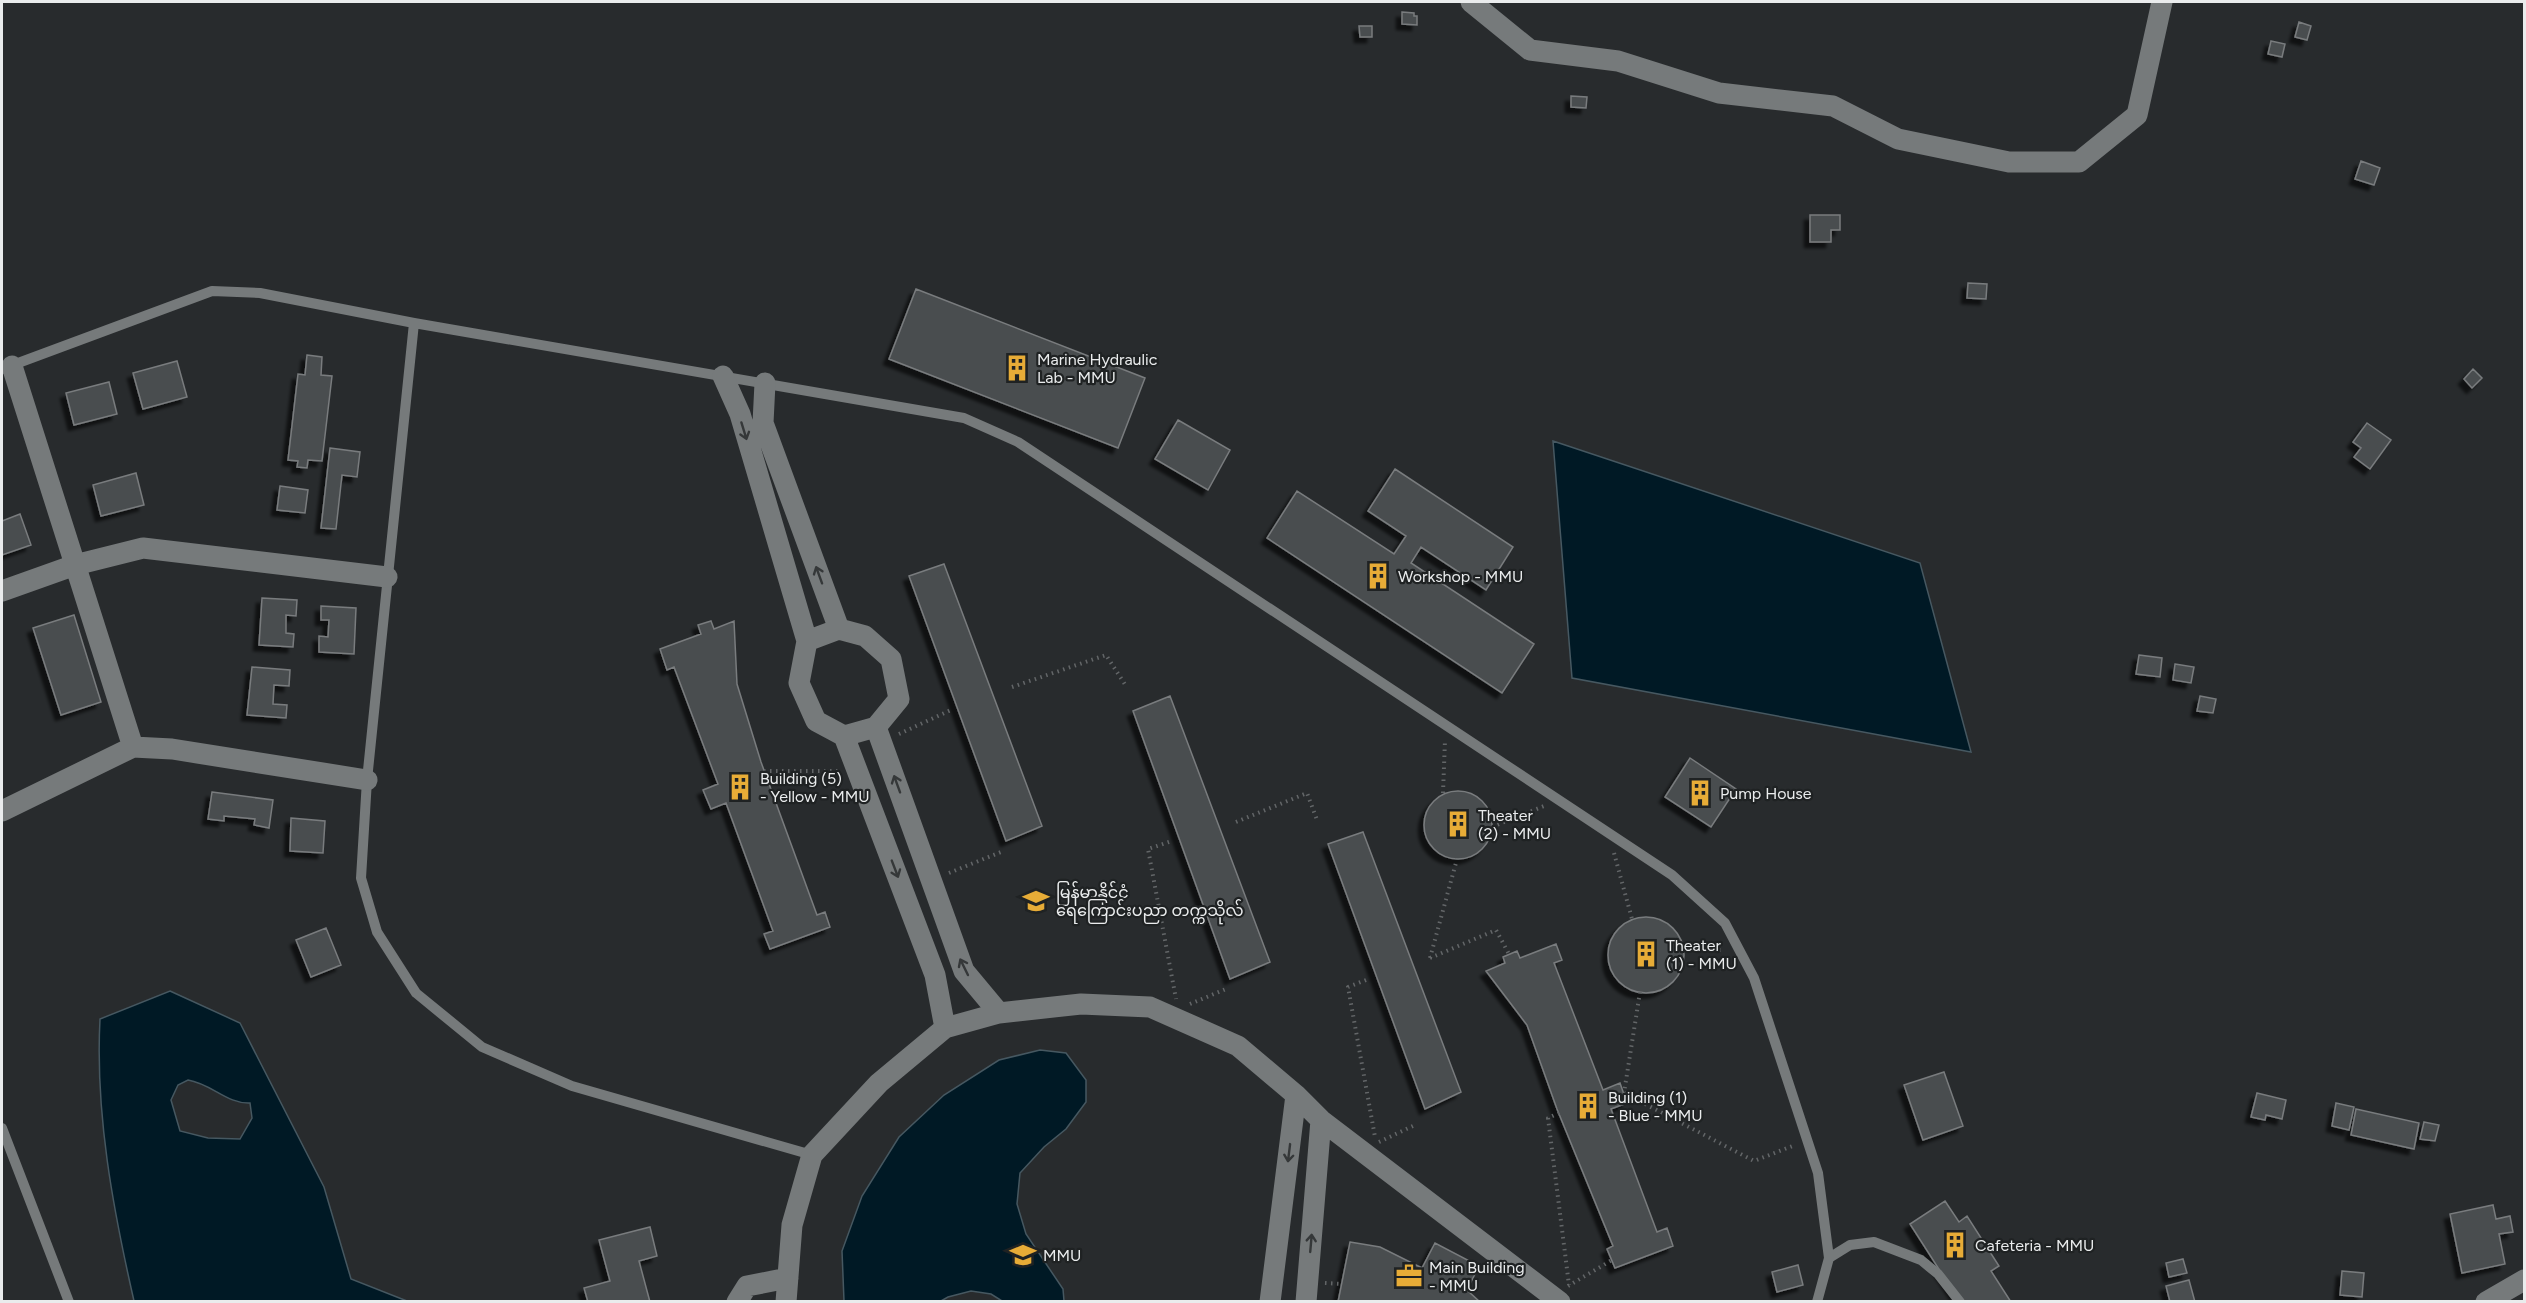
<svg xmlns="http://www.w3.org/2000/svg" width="2526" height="1303" font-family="Figtree,'Noto Sans Myanmar',sans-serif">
<defs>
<filter id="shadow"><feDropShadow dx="-5.5" dy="5.5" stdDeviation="1.5" flood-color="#0009"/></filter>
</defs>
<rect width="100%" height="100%" fill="#282b2d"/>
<path fill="#001925" stroke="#465861" stroke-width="1.5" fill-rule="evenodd" d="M 1553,441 L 1920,563 L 1971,752 L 1572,678 Z
M 170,991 L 240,1023 L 324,1187 L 351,1279 L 407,1301 L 134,1301 C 113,1209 95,1113 100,1019 ZM 188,1080 C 212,1084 227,1104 250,1103 L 252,1118 L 240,1139 L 208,1138 L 180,1131 L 171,1100 L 178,1085 Z
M 1040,1050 L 1066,1053 L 1086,1080 L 1086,1102 L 1066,1129 L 1044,1147 L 1020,1173 L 1017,1204 L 1026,1234 L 1063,1289 L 1064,1301 L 1002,1301 L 991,1294 L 971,1291 L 948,1297 L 941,1301 L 844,1301 L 842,1251 L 862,1196 L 899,1137 L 944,1095 L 999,1060 Z"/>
<path fill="#4a4d4f" stroke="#797c7e" stroke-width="1.5" filter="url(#shadow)" d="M 1402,12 L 1414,13 L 1414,16 L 1417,16 L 1417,25 L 1402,24 Z
M 2299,22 L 2311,26 L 2307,40 L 2295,37 Z
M 1359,26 L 1372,26 L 1372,37 L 1360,37 Z
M 2271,41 L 2285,44 L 2282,57 L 2268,54 Z
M 1571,96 L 1587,97 L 1586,108 L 1571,107 Z
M 2361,161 L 2380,168 L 2374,185 L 2355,179 Z
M 1810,215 L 1840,215 L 1840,230 L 1831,230 L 1831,242 L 1810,242 Z
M 1968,283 L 1987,284 L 1986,299 L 1967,298 Z
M 916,289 L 1145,378 L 1118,448 L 889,359 Z
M 307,355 L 322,357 L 321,375 L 332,376 L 322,461 L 308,460 L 307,468 L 297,467 L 298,461 L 288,460 L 298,374 L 305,375 Z
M 177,361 L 187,397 L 143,409 L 133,373 Z
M 2473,369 L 2482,378 L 2472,388 L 2464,379 Z
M 109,382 L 117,414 L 74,425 L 66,393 Z
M 1178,420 L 1230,450 L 1208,490 L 1155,459 Z
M 2367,423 L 2391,440 L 2370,469 L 2354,457 L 2361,448 L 2353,442 Z
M 330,448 L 360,452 L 357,477 L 342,475 L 336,529 L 321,528 Z
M 1395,469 L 1513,547 L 1486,590 L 1421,547 L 1411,563 L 1534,644 L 1502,693 L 1267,538 L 1297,491 L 1394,554 L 1406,536 L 1368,511 Z
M 136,473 L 144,505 L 101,516 L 93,485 Z
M 280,486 L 308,490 L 305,513 L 277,510 Z
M 20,514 L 31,545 L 2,555 L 2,521 Z
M 944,564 L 1042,826 L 1006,841 L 909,576 Z
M 262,598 L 297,600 L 296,616 L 286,615 L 286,633 L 294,634 L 293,647 L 259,645 Z
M 321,606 L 356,608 L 354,654 L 319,652 L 319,636 L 328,637 L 329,620 L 321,620 Z
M 74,615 L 101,702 L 61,715 L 33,628 Z
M 711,621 L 714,629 L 734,621 L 737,684 L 761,762 L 817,915 L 825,912 L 830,927 L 770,949 L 764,934 L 773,931 L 726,803 L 711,809 L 703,790 L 718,784 L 674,667 L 667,670 L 660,649 L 701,634 L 698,625 Z
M 2139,655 L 2162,658 L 2160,677 L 2136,674 Z
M 2175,664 L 2194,667 L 2191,683 L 2173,680 Z
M 252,667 L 290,670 L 289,686 L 274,685 L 273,704 L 287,705 L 286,718 L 247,715 Z
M 1170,696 L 1270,962 L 1230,979 L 1133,711 Z
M 2200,696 L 2216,699 L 2213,713 L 2197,711 Z
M 1690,758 L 1736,789 L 1711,827 L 1665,797 Z
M1424 825a34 34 0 1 1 68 0a34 34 0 1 1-68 0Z
M 212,792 L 273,800 L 269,828 L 254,825 L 255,819 L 224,816 L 224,821 L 208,819 Z
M 291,818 L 325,821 L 323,853 L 290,851 Z
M 1363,832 L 1461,1092 L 1425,1109 L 1328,844 Z
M1608 955a38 38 0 1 1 76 0a38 38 0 1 1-76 0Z
M 326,928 L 341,965 L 311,977 L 296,940 Z
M 1556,944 L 1562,960 L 1554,963 L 1603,1090 L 1620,1083 L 1627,1103 L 1611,1109 L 1657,1232 L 1667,1228 L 1673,1246 L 1615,1268 L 1607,1249 L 1613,1246 L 1557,1109 L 1527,1025 L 1486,971 L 1505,963 L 1503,957 L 1517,951 L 1520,958 Z
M 1944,1072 L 1963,1126 L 1923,1140 L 1904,1085 Z
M 2257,1093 L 2286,1100 L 2282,1119 L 2266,1115 L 2265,1120 L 2251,1117 Z
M 2336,1103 L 2354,1107 L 2349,1130 L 2332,1126 Z
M 2356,1109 L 2419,1123 L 2414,1149 L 2351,1135 Z
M 2424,1122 L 2439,1125 L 2435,1141 L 2420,1139 Z
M 1945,1201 L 1959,1222 L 1967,1216 L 1999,1266 L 1991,1271 L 2011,1302 L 1960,1302 L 1910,1224 Z
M 2493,1205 L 2496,1219 L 2510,1216 L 2513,1232 L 2499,1234 L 2505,1264 L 2462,1273 L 2450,1214 Z
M 650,1227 L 657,1256 L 639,1261 L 650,1302 L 588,1302 L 584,1288 L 610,1281 L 599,1240 Z
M 1350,1242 L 1380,1247 L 1422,1268 L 1435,1243 L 1479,1266 L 1467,1290 L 1480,1302 L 1338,1302 Z
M 2183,1259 L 2187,1273 L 2169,1277 L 2166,1263 Z
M 1798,1265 L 1803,1285 L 1777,1292 L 1772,1272 Z
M 2342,1271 L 2364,1273 L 2362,1297 L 2340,1295 Z
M 2189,1280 L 2195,1302 L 2170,1302 L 2166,1286 Z"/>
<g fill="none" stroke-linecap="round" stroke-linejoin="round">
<path stroke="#636668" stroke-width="4" stroke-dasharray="1.5 4.5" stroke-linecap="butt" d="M 1012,687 L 1106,655 L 1126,686
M 899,734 L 953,709
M 764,771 L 838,771
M 1443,793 L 1445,740
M 1236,822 L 1307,793 L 1317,820
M 1492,827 L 1544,806
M 1169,842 L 1148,849 L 1176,999
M 1614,853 L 1632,919
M 949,873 L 1001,852
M 1683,950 L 1724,950
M 1430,958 L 1457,859
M 1430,958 L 1496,930 L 1509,954
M 1366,980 L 1348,987 L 1375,1137
M 1640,992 L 1624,1093 L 1754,1161 L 1795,1145
M 1190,1004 L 1226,989
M 1559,1113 L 1548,1118 L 1569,1285
M 1379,1142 L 1417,1124
M 1325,1283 L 1342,1284
M 1568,1286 L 1612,1260"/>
<path stroke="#767a7b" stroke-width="10" d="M 414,323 L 367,780 L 361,878 L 377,932 L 416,993 L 482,1047 L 572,1086 L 812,1155
M 2,369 L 212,291 L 260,293 L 414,323 L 964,418 L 1018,442 L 1672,875 L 1725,923 L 1754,978 L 1818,1173 L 1829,1258 L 1817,1302
M 2,1128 L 69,1302
M 1829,1258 L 1850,1245 L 1874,1242 L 1921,1260 L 1938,1274 L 1960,1302"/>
<path stroke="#767a7b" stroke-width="21" d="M 1471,2 L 1530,50 L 1618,61 L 1719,93 L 1833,106 L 1898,139 L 2009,162 L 2079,162 L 2137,115 L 2162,2
M 12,366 L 133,747
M 723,376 L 740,414 L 807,641
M 765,383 L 763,423 L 839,629
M 2,591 L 75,565 L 143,548 L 387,577
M 839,629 L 865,636 L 891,659 L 899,699 L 876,727 L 844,736 L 816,721 L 799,683 L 807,641 Z
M 876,727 L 964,971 L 999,1013
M 844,736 L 935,975 L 945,1028
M 2,811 L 133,747 L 172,749 L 367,780
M 737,1302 L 747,1286 L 788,1278
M 786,1302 L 792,1225 L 812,1155 L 879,1083 L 945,1028 L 999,1013 L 1081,1004 L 1150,1007 L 1238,1046 L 1296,1095 L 1321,1120 L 1560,1302
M 1270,1302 L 1296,1095
M 1306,1302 L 1321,1120
M 2486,1302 L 2524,1280"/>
</g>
<defs><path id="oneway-shaft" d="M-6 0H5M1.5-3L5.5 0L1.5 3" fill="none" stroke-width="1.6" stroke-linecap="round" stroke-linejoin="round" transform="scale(1.5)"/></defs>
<g stroke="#353839">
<use href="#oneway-shaft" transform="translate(744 431) rotate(73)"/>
<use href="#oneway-shaft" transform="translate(819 575) rotate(-110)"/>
<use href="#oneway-shaft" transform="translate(897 784) rotate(-110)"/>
<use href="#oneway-shaft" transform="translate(895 869) rotate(69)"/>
<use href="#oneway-shaft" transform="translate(964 967) rotate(-116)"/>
<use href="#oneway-shaft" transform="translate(1289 1153) rotate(97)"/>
<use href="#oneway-shaft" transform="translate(1311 1243) rotate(-85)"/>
</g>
<defs>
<g id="building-bare" transform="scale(2.07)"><path d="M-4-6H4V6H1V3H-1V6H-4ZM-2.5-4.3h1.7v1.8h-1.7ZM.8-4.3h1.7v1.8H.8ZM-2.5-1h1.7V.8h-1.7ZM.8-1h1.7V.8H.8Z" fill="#e7ac37" stroke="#1f2223" stroke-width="2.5" paint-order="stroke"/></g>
<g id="university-bare" transform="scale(2.07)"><path d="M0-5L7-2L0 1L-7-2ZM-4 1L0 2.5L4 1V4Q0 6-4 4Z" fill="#e7ac37" stroke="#1f2223" stroke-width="2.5" paint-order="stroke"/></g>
<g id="school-bare" transform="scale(2.07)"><path d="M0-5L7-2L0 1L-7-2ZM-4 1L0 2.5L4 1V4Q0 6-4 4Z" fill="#e7ac37" stroke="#1f2223" stroke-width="2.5" paint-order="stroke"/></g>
<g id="office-bare" transform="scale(2.07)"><path d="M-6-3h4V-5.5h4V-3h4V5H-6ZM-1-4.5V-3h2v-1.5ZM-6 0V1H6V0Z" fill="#e7ac37" stroke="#1f2223" stroke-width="2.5" paint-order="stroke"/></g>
</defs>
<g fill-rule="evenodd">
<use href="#building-bare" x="1017" y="368"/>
<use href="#building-bare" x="1378" y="576"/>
<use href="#building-bare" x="740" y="787"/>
<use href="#building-bare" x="1700" y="793"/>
<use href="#building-bare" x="1458" y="824"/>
<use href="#university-bare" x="1036" y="901"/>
<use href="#building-bare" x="1646" y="954"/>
<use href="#building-bare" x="1588" y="1106"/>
<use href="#building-bare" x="1955" y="1245"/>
<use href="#school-bare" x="1023" y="1255"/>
<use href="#office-bare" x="1409" y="1276"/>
</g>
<g text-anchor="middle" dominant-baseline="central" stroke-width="4.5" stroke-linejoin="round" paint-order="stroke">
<g font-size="16" fill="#eaeced" stroke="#1f2223" text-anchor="start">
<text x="1037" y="359">Marine Hydraulic<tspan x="1037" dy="18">Lab - MMU</tspan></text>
<text x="1398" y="576">Workshop - MMU</text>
<text x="760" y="778">Building (5)<tspan x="760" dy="18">- Yellow - MMU</tspan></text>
<text x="1720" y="793">Pump House</text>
<text x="1478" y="815">Theater<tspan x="1478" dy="18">(2) - MMU</tspan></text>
<text x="1056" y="892">မြန်မာနိုင်ငံ<tspan x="1056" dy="18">ရေကြောင်းပညာ တက္ကသိုလ်</tspan></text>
<text x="1666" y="945">Theater<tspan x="1666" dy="18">(1) - MMU</tspan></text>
<text x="1608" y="1097">Building (1)<tspan x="1608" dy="18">- Blue - MMU</tspan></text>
<text x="1975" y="1245">Cafeteria - MMU</text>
<text x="1043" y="1255">MMU</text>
<text x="1429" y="1267">Main Building<tspan x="1429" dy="18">- MMU</tspan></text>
</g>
</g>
<rect width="2526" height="1303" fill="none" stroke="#eaeced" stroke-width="6"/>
</svg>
